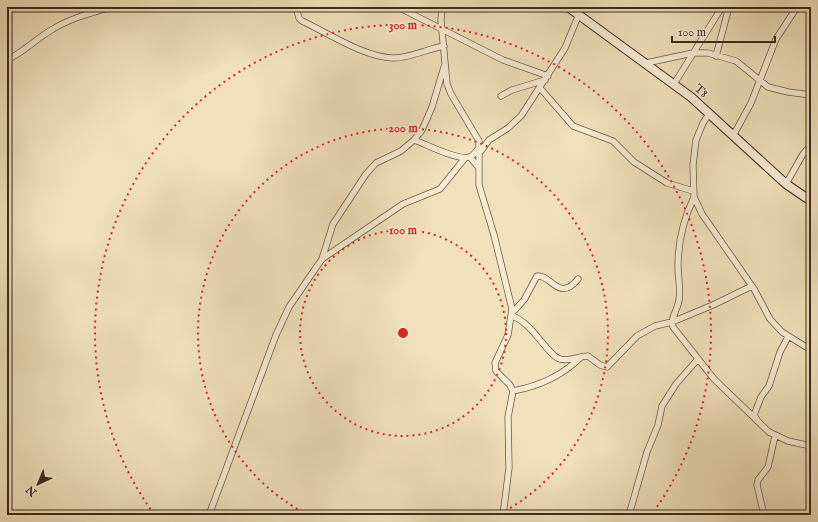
<svg xmlns="http://www.w3.org/2000/svg" width="818" height="522" font-family="'IM FELL English',serif">
<rect width="100%" height="100%" fill="#f0e0bb"/>
<filter id="stains"><feTurbulence type="fractalNoise" baseFrequency=".005" numOctaves="4"/><feColorMatrix values="0 0 0 0 .2 0 0 0 0 .09 0 0 0 0 .02 0 0 0 .5 -.17"/></filter>
<radialGradient id="worn" r=".72"><stop offset=".6" stop-color="#630" stop-opacity="0"/><stop offset="1" stop-color="#630" stop-opacity=".3"/></radialGradient>
<g fill="none" stroke-linecap="round" stroke-linejoin="round">
<g stroke="#695846" stroke-width="7">
<path id="street" d="M 296,7 L 299,18 L 302,21 C 328,33 364,57 393,58 C 410,58 427,49 444,46
M 398,7 L 503,60 L 548,76
M 442,7 L 441,20 L 447,84 L 451,94 L 479,141 L 479,185 L 494,235 L 512,309 L 508,335 L 495,363 L 496,371 L 510,385 L 513,391 L 508,417 L 509,468 L 503,515
M 716,56 L 729,7
M 7,60 C 24,52 37,38 53,29 C 71,18 91,13 111,7
M 646,63 L 693,53 L 708,53 L 736,61 L 768,87 L 788,92 L 811,95
M 674,84 L 722,7
M 540,88 L 573,126 L 613,141 L 634,162 L 667,183 L 693,191
M 501,96 L 512,90 L 545,80
M 709,114 L 703,123 L 696,140 L 693,165 L 694,197 L 702,214 L 754,289 L 770,319 L 782,332 L 811,350
M 733,136 L 751,103 L 776,39 L 797,7
M 414,140 C 426,144 458,161 469,157 C 474,156 477,150 480,146
M 481,151 L 489,140 L 508,128 L 521,116 L 565,48 L 579,14
M 470,157 L 479,168
M 786,184 L 803,154 L 811,145
M 694,197 C 684,218 678,242 678,266 C 678,278 681,289 679,300 C 678,309 670,318 673,327 L 714,379 L 769,432 L 788,441 L 811,446
M 322,259 L 403,204 L 440,189 L 465,158
M 512,313 L 524,300 L 537,276 C 551,274 559,303 578,279
M 512,316 C 532,322 548,356 560,359 C 569,362 579,356 588,356 L 600,365 L 607,367 L 637,336 L 655,326 L 672,322 L 713,305 L 752,286
M 513,391 C 540,386 562,376 581,357
M 757,420 L 754,415 L 761,397 L 769,386 L 780,352 L 788,337
M 209,515 L 276,335 L 289,307 L 322,259 L 333,224 L 366,174 L 376,163 L 401,151 L 414,140 L 422,130 L 432,107 L 444,67
M 629,515 L 647,452 L 658,425 L 662,406 L 676,384 L 698,359
M 764,515 L 757,485 L 758,480 L 768,467 L 775,436"/>
</g>
<g stroke="#3c2a1f" stroke-width="10">
<path id="secondary" d="M 568,7 L 691,97 L 786,184 L 811,201"/>
</g>
<use href="#street" stroke="#f5ebd3" stroke-width="5.5"/>
<use href="#secondary" stroke="#f5ebd3" stroke-width="8"/>
</g>
<g fill="none" stroke="#d62828" stroke-width="2" stroke-dasharray="2 4">
<circle cx="403" cy="333" r="103"/>
<path d="M308 515A205 205 0 1 1 498 515"/>
<path d="M154 514A308 308 0 1 1 652 514"/>
</g>
<g text-anchor="middle" dominant-baseline="central" stroke-width="3.5" stroke-linejoin="round" paint-order="stroke">
<g font-size="12" fill="#3c2a1f" stroke="#f5ebd3">
<text transform="translate(701 91) rotate(41)">T8</text>
</g>
</g>
<circle cx="403" cy="333" r="6" fill="#d62828" stroke="#f5ebd3" stroke-width="2"/>
<g font-size="12" text-anchor="middle" font-weight="bold" fill="#d62828" stroke="#f5ebd3" stroke-width="3.5" stroke-linejoin="round" paint-order="stroke">
<text x="403" y="29">300 m</text>
<text x="403" y="132">200 m</text>
<text x="403" y="234">100 m</text>
</g>
<rect width="818" height="522" fill="none" stroke="#f0e0bb" stroke-width="24"/>
<rect x="8" y="8" width="802" height="506" fill="none" stroke="#3c2a1f" stroke-width="2"/>
<rect x="12" y="12" width="794" height="498" fill="none" stroke="#3c2a1f"/>
<g transform="translate(38 484) rotate(224)" stroke="#f5ebd3" stroke-width="3" paint-order="stroke">
<path d="M0-3L7 15L0 10L-7 15Z" fill="#3c2a1f"/>
<text y="-6" font-size="11" font-weight="bold" text-anchor="middle" fill="#3c2a1f">N</text>
</g>
<path d="M672 36v6h103v-6" fill="none" stroke="#3c2a1f" stroke-width="2"/>
<text x="678" y="36" font-size="12" fill="#3c2a1f" stroke="#f5ebd3" stroke-width="3" paint-order="stroke">100 m</text>
<rect width="100%" height="100%" filter="url(#stains)"/>
<rect width="100%" height="100%" fill="url(#worn)"/>
</svg>
